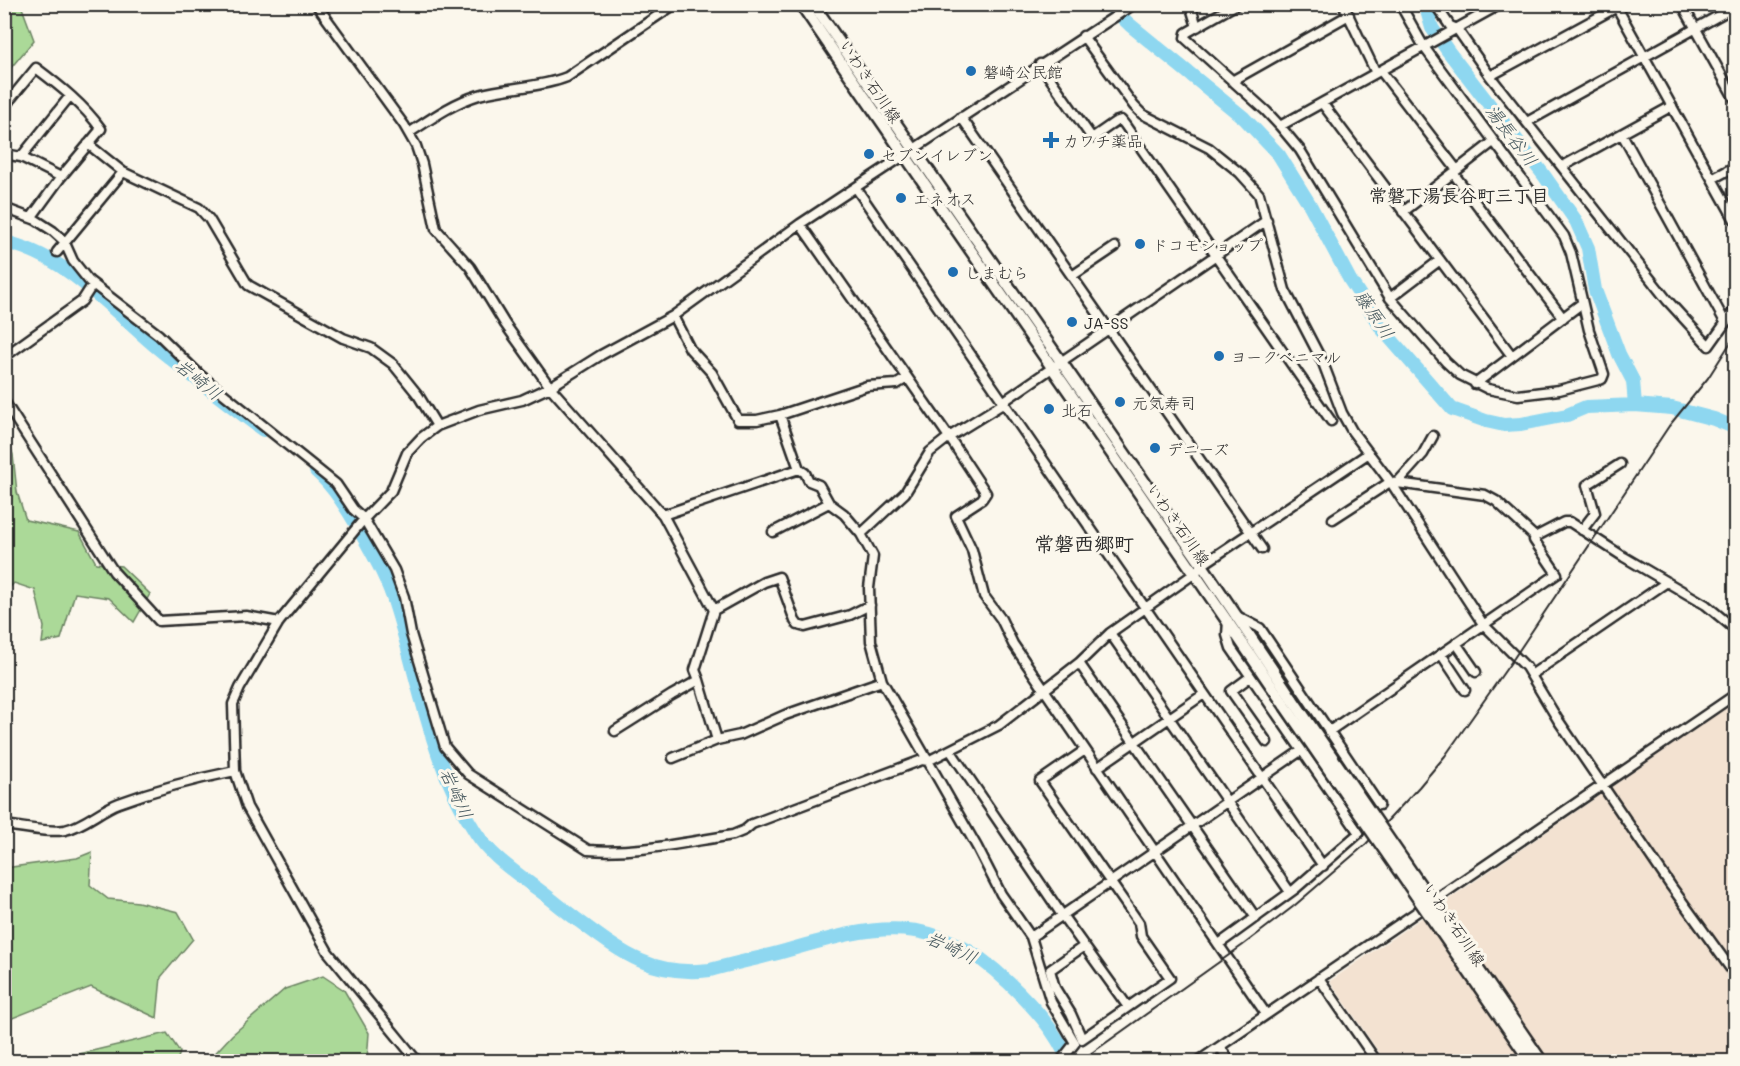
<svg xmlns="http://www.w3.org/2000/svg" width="1740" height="1066" font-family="Mali,'Klee One',sans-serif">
<rect width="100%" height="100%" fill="#fbf7ec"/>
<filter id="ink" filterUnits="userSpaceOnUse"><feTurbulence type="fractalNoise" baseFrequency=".0167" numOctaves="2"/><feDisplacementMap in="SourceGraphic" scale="12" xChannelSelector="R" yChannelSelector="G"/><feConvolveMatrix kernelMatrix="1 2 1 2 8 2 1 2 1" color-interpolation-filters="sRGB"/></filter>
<g filter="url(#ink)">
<path fill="#f3e2d1" d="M 1735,702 L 1736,1050 L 1722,1061 L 1385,1061 L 1330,981 Z"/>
<path fill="#abd998" stroke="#6b8262" stroke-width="1.5" d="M 5,4 L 21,5 L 34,40 L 5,75 Z
M 4,427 L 13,455 L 17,492 L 26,520 L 79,532 L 96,563 L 121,566 L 150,594 L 134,622 L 109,598 L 75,593 L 61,639 L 42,643 L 44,627 L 35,590 L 14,583 L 5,592 Z
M 92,852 L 90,885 L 108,899 L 138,902 L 178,912 L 193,939 L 161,977 L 157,1018 L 91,987 L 5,1021 L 5,868 L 77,858 Z
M 323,976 L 344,990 L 369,1033 L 367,1061 L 208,1061 L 232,1035 L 285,989 Z
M 167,1033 L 180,1052 L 177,1061 L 50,1061 Z"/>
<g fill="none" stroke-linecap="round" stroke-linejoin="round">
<path stroke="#8ed7f0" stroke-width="14" d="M 1108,4 L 1130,25 L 1244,118 L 1279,155 L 1310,205 L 1350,280 L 1382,329 L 1452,409 L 1486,421 L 1504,425 L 1521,424 L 1567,415 L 1586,407 L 1635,405 L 1672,408 L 1714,419 L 1736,428
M 1425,4 L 1432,28 L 1448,51 L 1543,174 L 1576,221 L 1588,248 L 1595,290 L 1619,354 L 1633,381 L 1635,405
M 4,242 C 64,254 109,307 154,345 C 189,374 226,402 263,430
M 316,471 C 334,487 347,508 359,529 C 373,554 388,579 396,607 C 420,683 431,764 476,833 C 490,855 511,869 532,885 C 548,896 563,909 579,921 C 622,953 653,977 710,970 C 735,963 760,958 785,951 C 877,924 933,910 1009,983 C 1033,1006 1056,1031 1069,1062"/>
<g stroke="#2b2b2b" stroke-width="13">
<path id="minor" d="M 316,4 L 404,125 L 416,146 L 422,164 L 436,229 L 470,267 L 505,324 L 550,387 L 663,515 L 714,610 L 695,670 L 699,680
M 1190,4 L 1197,27
M 1237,4 L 1186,33 L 1185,38 L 1266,111 L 1280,126 L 1501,4
M 1343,4 L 1376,73
M 1435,4 L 1450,26 L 1457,29 L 1490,76 L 1667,300 L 1709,346 L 1736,308
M 1615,4 L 1736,222
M 1682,4 L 1736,101
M 1083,36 L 1134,106 L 1142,114 L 1209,148 L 1240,173 L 1259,194 L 1285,290 L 1323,363 L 1342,413 L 1352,431 L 1392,484 L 1483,624 L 1526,667 L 1558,720 L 1671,886 L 1736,976
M 1040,64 L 1092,138 L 1115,122 L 1121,120 L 1125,125 L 1331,421
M 1381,71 L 1457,170
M 1490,76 L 1617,7
M 1232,81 L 1349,15
M 1322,103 L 1512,356
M 4,107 L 36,68 C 60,86 84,105 101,129 L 61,177 L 31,218
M 961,117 L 1262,549
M 1527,122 L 1736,6
M 1280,126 L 1300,150 L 1390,298 L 1446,362 L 1460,375 L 1488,389 L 1518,395 L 1559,390 L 1602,379 L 1604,374 L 1589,330 L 1571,253 L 1564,236 L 1424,47 L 1400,4
M 409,133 C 432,118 453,103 479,95 C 508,87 539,88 567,77 L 675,4
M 1622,134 L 1725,322
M 88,144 L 123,172 L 199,208 L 209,219 L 248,285 L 343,338 L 371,348 L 393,364 L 418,395 L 437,426
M 4,154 L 21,157 L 61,177
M 21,157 L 70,96
M 1563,166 L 1672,106
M 1453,173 L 1563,318
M 1712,179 L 1736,166
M 856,188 L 1323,866
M 4,208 L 36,220 L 53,231 L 64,241 L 73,261 L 89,281 L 159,335 L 199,374 L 336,484 L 353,509 L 364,519 L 394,570 L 404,597 L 411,634 L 445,747 L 468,774 L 588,850 C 636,854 685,842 733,835 L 745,830 L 752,824 L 922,760 L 928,761 L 882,681 L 871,641 L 869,588 L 873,556 L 861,534 L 844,514 L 829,503 L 773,532
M 1403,212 L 1493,142
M 800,224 L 949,437 L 930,452 L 905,493 L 861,534
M 57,252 L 123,172
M 1072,276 L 1115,247
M 1390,298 L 1440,260
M 673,316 L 690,349 L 712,373 L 738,420 L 757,420 L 780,415
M 4,357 L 82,301 L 93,284
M 1475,384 L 1581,304
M 4,401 L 114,572 L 159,621 L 246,616 L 279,622
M 1397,483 L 1423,454 L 1433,436
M 829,503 L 819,485 L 809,481 L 805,473 L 799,469 L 780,415 L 867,386 L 897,384 L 907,378
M 663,515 L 799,469
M 1582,530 L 1595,513 L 1587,485 L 1620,464
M 1535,537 L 1564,522 L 1570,522 L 1624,557 L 1706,605 L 1736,630
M 714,610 L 764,582 L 779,577 L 795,621 L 798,625 L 805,627 L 850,615 L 870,605
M 1235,615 L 1260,628 L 1379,805
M 1110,633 L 1290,892
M 1456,643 L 1476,672
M 1441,654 L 1465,690
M 1079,663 L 1256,918
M 1531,675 L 1667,582
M 1250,677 L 1231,691 L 1267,742
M 615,731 L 672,695 L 699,680 L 717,740
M 950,750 L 1062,915 L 1128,1007
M 673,758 L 717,740 L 740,735 L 785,715 L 882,681
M 1097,768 L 1204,694
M 4,825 C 24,827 45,833 65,830 C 84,826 100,810 119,803 C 157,789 195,779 235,771
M 1031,937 L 1557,574 L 1534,540 L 1535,537 L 1496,501 L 1485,495 L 1390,482 L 1333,519
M 1219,944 L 1295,889 L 1359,833 L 1231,648 L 1227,635 L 1228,621
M 1084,946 L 1050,970 L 1055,988 L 1071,1014 L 1082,1039 L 1170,978 L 1141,936 L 1139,923 L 1040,781 L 1085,750
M 1319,978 L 1377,1062
M 1266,1014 L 1013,644 L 1001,619 L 984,596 L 972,550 L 956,516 L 982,499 L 986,493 L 949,437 L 1004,403 L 1007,399 L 1267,220
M 1220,1047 L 1230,1062
M 418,1062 L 328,952 L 247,807 L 235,771 L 233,704 L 240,688 L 279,622 L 364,519 L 391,491 L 407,453 L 421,438 L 437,426 L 479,410 L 522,400 L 550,387 L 601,355 L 673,316 L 800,224 L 1134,4
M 1060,1062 L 1075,1043 L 1051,1002 L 1031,937 L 1001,894 L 977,847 L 928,761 L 999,725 L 1079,663 L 1110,633 L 1195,573 L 1202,565 L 1369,453
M 1197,1062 L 1736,694"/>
</g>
<g stroke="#2b2b2b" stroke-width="15">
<path id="major" d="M 801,4 C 961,239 1126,471 1285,706
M 813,4 L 1202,565 L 1293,700"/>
</g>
<use href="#minor" stroke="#fbf7ec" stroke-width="8"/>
<use href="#major" stroke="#fbf7ec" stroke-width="10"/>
<path stroke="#2b2b2b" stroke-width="2" d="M 1079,1062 L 1243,945 L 1294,906 L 1366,844 L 1419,787 L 1445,756 L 1514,658 L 1669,426 L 1708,378 L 1736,334"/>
<g stroke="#2b2b2b" stroke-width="15" stroke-linecap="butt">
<path id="major-bridge" d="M 1293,700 L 1542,1062
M 1285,706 L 1531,1062"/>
</g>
<use href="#major-bridge" stroke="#fbf7ec" stroke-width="10"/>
</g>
</g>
<g fill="#1f6fb2" stroke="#fbf7ec" stroke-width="2">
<circle cx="971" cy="71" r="6"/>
<path d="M1048 131h6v6h6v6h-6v6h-6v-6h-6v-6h6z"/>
<circle cx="869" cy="154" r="6"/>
<circle cx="901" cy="198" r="6"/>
<circle cx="1140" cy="244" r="6"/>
<circle cx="953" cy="272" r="6"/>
<circle cx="1072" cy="322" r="6"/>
<circle cx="1219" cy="356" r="6"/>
<circle cx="1120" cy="402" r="6"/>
<circle cx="1049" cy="409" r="6"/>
<circle cx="1155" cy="448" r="6"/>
</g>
<g text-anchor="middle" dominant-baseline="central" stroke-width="6" stroke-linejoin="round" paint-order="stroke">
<g font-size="16" fill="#2b2b2b" stroke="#fbf7ec" text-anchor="start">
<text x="983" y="71">磐崎公民館</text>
<text x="1063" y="140">カワチ薬品</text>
<text x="881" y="154">セブンイレブン</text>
<text x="913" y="198">エネオス</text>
<text x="1152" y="244">ドコモショップ</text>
<text x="965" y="272">しまむら</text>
<text x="1084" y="322">JA-SS</text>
<text x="1231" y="356">ヨークベニマル</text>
<text x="1132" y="402">元気寿司</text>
<text x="1061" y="409">北石</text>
<text x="1167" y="448">デニーズ</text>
</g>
<g font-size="16" fill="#2b2b2b" stroke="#fbf7ec">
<text transform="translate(871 81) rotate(56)">いわき石川線</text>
<text transform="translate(1179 524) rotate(55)">いわき石川線</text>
<text transform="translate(1455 924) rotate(56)">いわき石川線</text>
</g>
<g font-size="18" font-style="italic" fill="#44565c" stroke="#fbf7ec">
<text transform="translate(1512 135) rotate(53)">湯長谷川</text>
<text transform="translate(1375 314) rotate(56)">藤原川</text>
<text transform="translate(199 379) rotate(39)">岩崎川</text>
<text transform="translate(457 793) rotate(66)">岩崎川</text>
<text transform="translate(952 947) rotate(25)">岩崎川</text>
</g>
<g font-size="18" font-weight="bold" fill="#2b2b2b" stroke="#fbf7ec">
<text x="1459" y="195">常磐下湯長谷町三丁目</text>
</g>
<g font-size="20" font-weight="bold" fill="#2b2b2b" stroke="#fbf7ec">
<text x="1084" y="543">常磐西郷町</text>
</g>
</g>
<rect width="1740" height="1066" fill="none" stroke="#fbf7ec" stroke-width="24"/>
<rect x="12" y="12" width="1716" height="1042" fill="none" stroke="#2b2b2b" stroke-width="2" filter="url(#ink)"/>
</svg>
